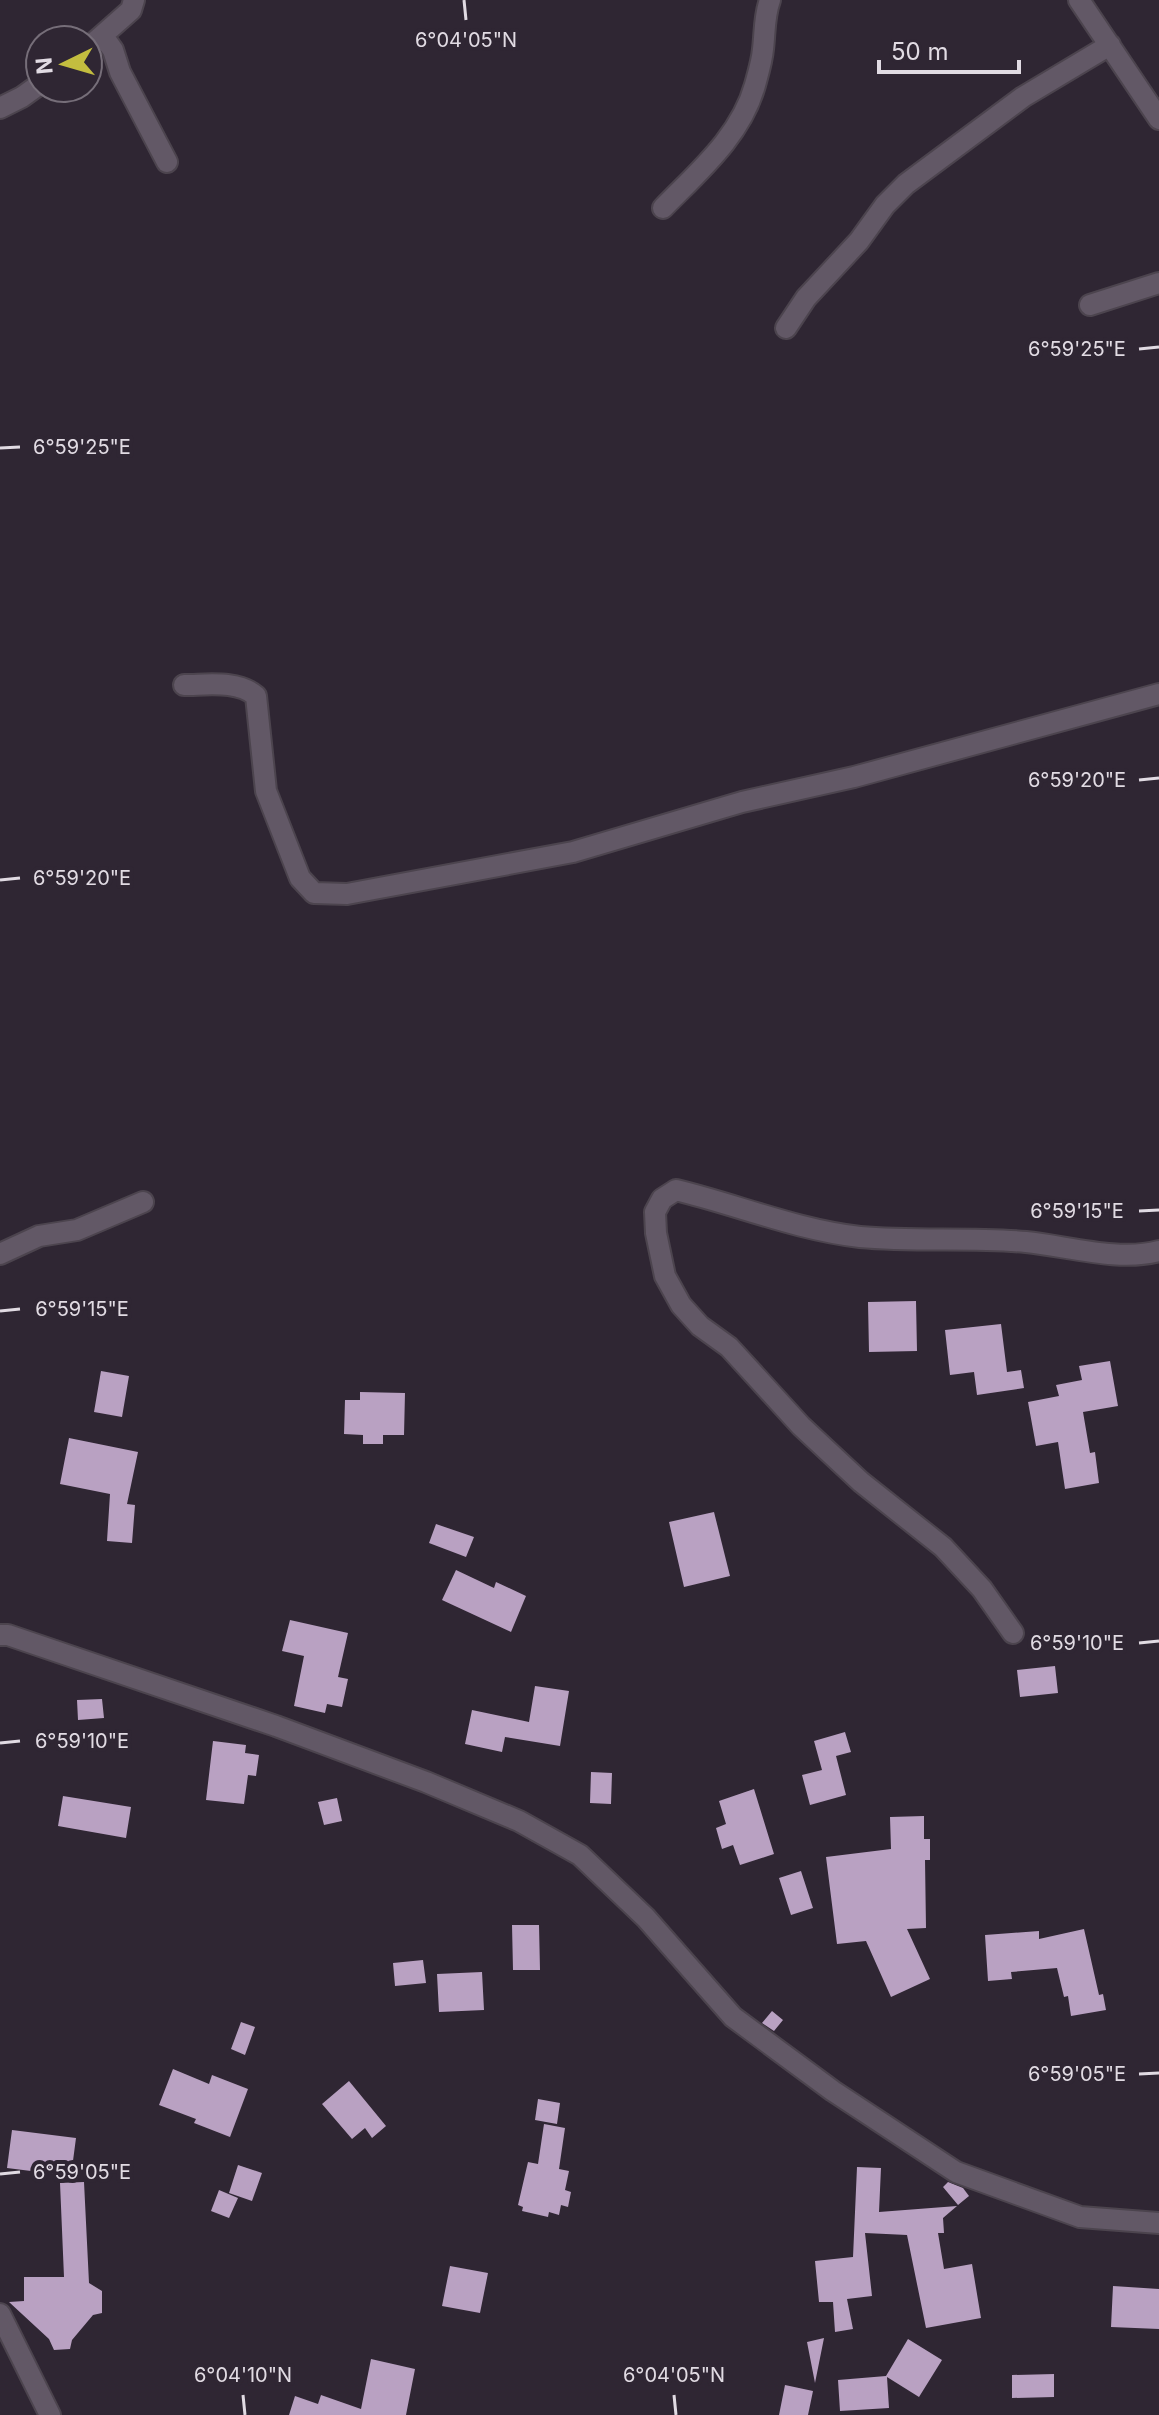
<svg xmlns="http://www.w3.org/2000/svg" width="1159" height="2415" font-family="Inter,sans-serif">
<rect width="100%" height="100%" fill="#2f2633"/>
<path fill="#b9a1c2" d="M 916,1301 L 917,1351 L 869,1352 L 868,1302 Z
M 1001,1324 L 1007,1372 L 1021,1370 L 1024,1388 L 977,1395 L 974,1372 L 950,1375 L 945,1330 Z
M 1110,1361 L 1118,1406 L 1083,1412 L 1090,1453 L 1095,1452 L 1099,1483 L 1065,1489 L 1058,1442 L 1036,1446 L 1028,1402 L 1059,1396 L 1056,1385 L 1082,1380 L 1079,1366 Z
M 101,1371 L 129,1376 L 122,1417 L 94,1412 Z
M 360,1392 L 405,1393 L 404,1435 L 383,1435 L 383,1444 L 363,1444 L 363,1435 L 344,1434 L 345,1400 L 360,1400 Z
M 69,1438 L 138,1452 L 127,1504 L 135,1505 L 132,1543 L 107,1541 L 110,1494 L 60,1484 Z
M 714,1512 L 730,1576 L 684,1587 L 669,1522 Z
M 436,1524 L 474,1537 L 466,1557 L 429,1543 Z
M 456,1570 L 494,1588 L 496,1582 L 526,1596 L 511,1632 L 442,1600 Z
M 290,1620 L 348,1633 L 338,1677 L 348,1679 L 342,1707 L 327,1704 L 325,1713 L 294,1706 L 304,1656 L 282,1651 Z
M 1055,1666 L 1058,1693 L 1020,1697 L 1017,1670 Z
M 535,1686 L 569,1691 L 560,1746 L 505,1737 L 502,1752 L 465,1744 L 472,1710 L 529,1722 Z
M 102,1699 L 104,1718 L 78,1720 L 77,1700 Z
M 845,1732 L 851,1752 L 836,1756 L 846,1795 L 810,1805 L 802,1775 L 822,1770 L 814,1741 Z
M 213,1741 L 246,1745 L 245,1753 L 259,1755 L 256,1776 L 248,1775 L 244,1804 L 206,1800 Z
M 591,1772 L 612,1773 L 611,1804 L 590,1803 Z
M 754,1789 L 774,1854 L 740,1865 L 733,1845 L 722,1849 L 716,1828 L 726,1824 L 719,1801 Z
M 63,1796 L 131,1807 L 126,1838 L 58,1826 Z
M 337,1798 L 342,1821 L 324,1825 L 318,1802 Z
M 924,1816 L 924,1839 L 930,1839 L 930,1860 L 925,1860 L 926,1928 L 907,1929 L 930,1979 L 891,1997 L 866,1941 L 837,1944 L 826,1857 L 891,1849 L 890,1817 Z
M 801,1871 L 813,1908 L 791,1915 L 779,1878 Z
M 512,1925 L 539,1925 L 540,1970 L 513,1970 Z
M 1084,1929 L 1099,1995 L 1103,1994 L 1106,2010 L 1071,2016 L 1068,1996 L 1064,1997 L 1057,1968 L 1011,1972 L 1012,1979 L 988,1981 L 985,1935 L 1039,1931 L 1039,1939 Z
M 423,1960 L 426,1983 L 395,1986 L 393,1963 Z
M 482,1972 L 484,2010 L 439,2012 L 437,1974 Z
M 772,2011 L 783,2020 L 774,2031 L 762,2023 Z
M 241,2022 L 255,2027 L 245,2055 L 231,2049 Z
M 173,2069 L 209,2084 L 212,2075 L 248,2089 L 230,2137 L 194,2123 L 196,2119 L 159,2105 Z
M 349,2081 L 386,2126 L 372,2138 L 365,2128 L 352,2139 L 322,2104 Z
M 538,2099 L 560,2103 L 557,2124 L 535,2120 Z
M 544,2124 L 565,2128 L 559,2169 L 569,2171 L 565,2190 L 571,2192 L 568,2207 L 561,2205 L 559,2215 L 549,2212 L 548,2217 L 522,2211 L 523,2207 L 518,2205 L 528,2162 L 538,2164 Z
M 12,2130 L 76,2138 L 71,2176 L 7,2168 Z
M 238,2165 L 262,2173 L 252,2201 L 229,2193 Z
M 857,2167 L 881,2168 L 879,2212 L 957,2206 L 943,2218 L 944,2233 L 938,2233 L 944,2269 L 972,2264 L 981,2318 L 926,2328 L 907,2235 L 865,2233 L 872,2296 L 847,2299 L 853,2329 L 835,2332 L 833,2302 L 819,2302 L 815,2261 L 853,2257 Z
M 84,2182 L 89,2283 L 102,2291 L 102,2313 L 93,2315 L 72,2340 L 70,2349 L 54,2350 L 49,2339 L 9,2302 L 24,2301 L 24,2277 L 64,2277 L 60,2183 Z
M 948,2182 L 963,2188 L 969,2196 L 958,2205 L 943,2187 Z
M 219,2190 L 238,2198 L 229,2218 L 211,2211 Z
M 450,2266 L 488,2273 L 480,2313 L 442,2306 Z
M 1113,2286 L 1159,2289 L 1159,2329 L 1111,2327 Z
M 824,2338 L 815,2383 L 807,2342 Z
M 908,2339 L 942,2360 L 919,2397 L 887,2377 L 889,2408 L 840,2411 L 838,2380 L 886,2376 Z
M 371,2359 L 415,2369 L 406,2415 L 289,2415 L 295,2396 L 318,2404 L 321,2395 L 361,2409 Z
M 1054,2374 L 1054,2397 L 1012,2398 L 1012,2375 Z
M 785,2385 L 813,2391 L 808,2415 L 779,2415 Z"/>
<g fill="none" stroke-linecap="round" stroke-linejoin="round">
<g stroke="#4c444e" stroke-width="24">
<path id="minor" d="M 1079,0 L 1159,119
M 103,36 L 113,50 L 120,72 L 167,162
M 88,48 L 131,10 L 134,0
M 0,108 L 22,97 L 40,84
M 663,208 C 698,172 741,136 755,85 C 758,74 762,61 763,49 C 765,33 764,16 770,0
M 1090,305 L 1159,283
M 786,328 L 806,298 L 859,241 L 885,205 L 906,184 L 1023,97 L 1110,45
M 184,685 C 207,685 238,680 256,696 L 266,791 L 300,878 L 314,893 L 347,894 L 573,852 L 742,802 L 854,777 L 1159,694
M 0,1254 L 39,1236 L 77,1230 L 143,1202
M 1013,1633 L 982,1589 L 943,1547 L 861,1482 L 801,1426 L 729,1347 L 700,1326 L 681,1305 L 665,1276 L 656,1233 L 655,1212 L 662,1199 L 676,1190 C 738,1205 797,1230 860,1237 C 915,1242 971,1237 1026,1242 C 1067,1246 1119,1262 1159,1251
M 0,1635 L 8,1635 L 276,1726 L 426,1782 L 519,1821 L 580,1855 L 646,1918 L 733,2017 L 833,2091 L 956,2172 L 1080,2217 L 1159,2223
M 0,2314 L 50,2415"/>
</g>
<use href="#minor" stroke="#625866" stroke-width="20"/>
</g>
<path fill="none" stroke="#e1dbe3" stroke-width="3" d="M 464,0 L 466,20M 1139,349 L 1159,347M 0,448 L 20,447M 1139,780 L 1159,778M 0,880 L 20,878M 1139,1211 L 1159,1210M 0,1311 L 20,1309M 1139,1643 L 1159,1641M 0,1743 L 20,1741M 1139,2074 L 1159,2073M 0,2174 L 20,2172M 243,2395 L 245,2415M 674,2395 L 676,2415"/>
<g font-size="20" text-anchor="middle" fill="#e1dbe3" stroke="#2f2633" stroke-width="8" stroke-linejoin="round" paint-order="stroke">
<text x="466" y="47">6°04'05"N</text>
<text x="1077" y="356">6°59'25"E</text>
<text x="82" y="454">6°59'25"E</text>
<text x="1077" y="787">6°59'20"E</text>
<text x="82" y="885">6°59'20"E</text>
<text x="1077" y="1218">6°59'15"E</text>
<text x="82" y="1316">6°59'15"E</text>
<text x="1077" y="1650">6°59'10"E</text>
<text x="82" y="1748">6°59'10"E</text>
<text x="1077" y="2081">6°59'05"E</text>
<text x="82" y="2179">6°59'05"E</text>
<text x="243" y="2382">6°04'10"N</text>
<text x="674" y="2382">6°04'05"N</text>
</g>
<g transform="translate(64 64) rotate(265)"><circle r="38" fill="#2f2633" stroke="#766e79" stroke-width="2"/>
<path d="M0-6L14 30L0 20L-14 30Z" fill="#c3bd3f"/>
<text y="-12" font-size="22" font-weight="bold" text-anchor="middle" fill="#e1dbe3">N</text>
</g>
<path d="M879 60v12h140v-12" fill="none" stroke="#e1dbe3" stroke-width="4"/>
<text x="891" y="60" font-size="24" fill="#e1dbe3" stroke="#2f2633" stroke-width="6" paint-order="stroke">50 m</text>
</svg>
